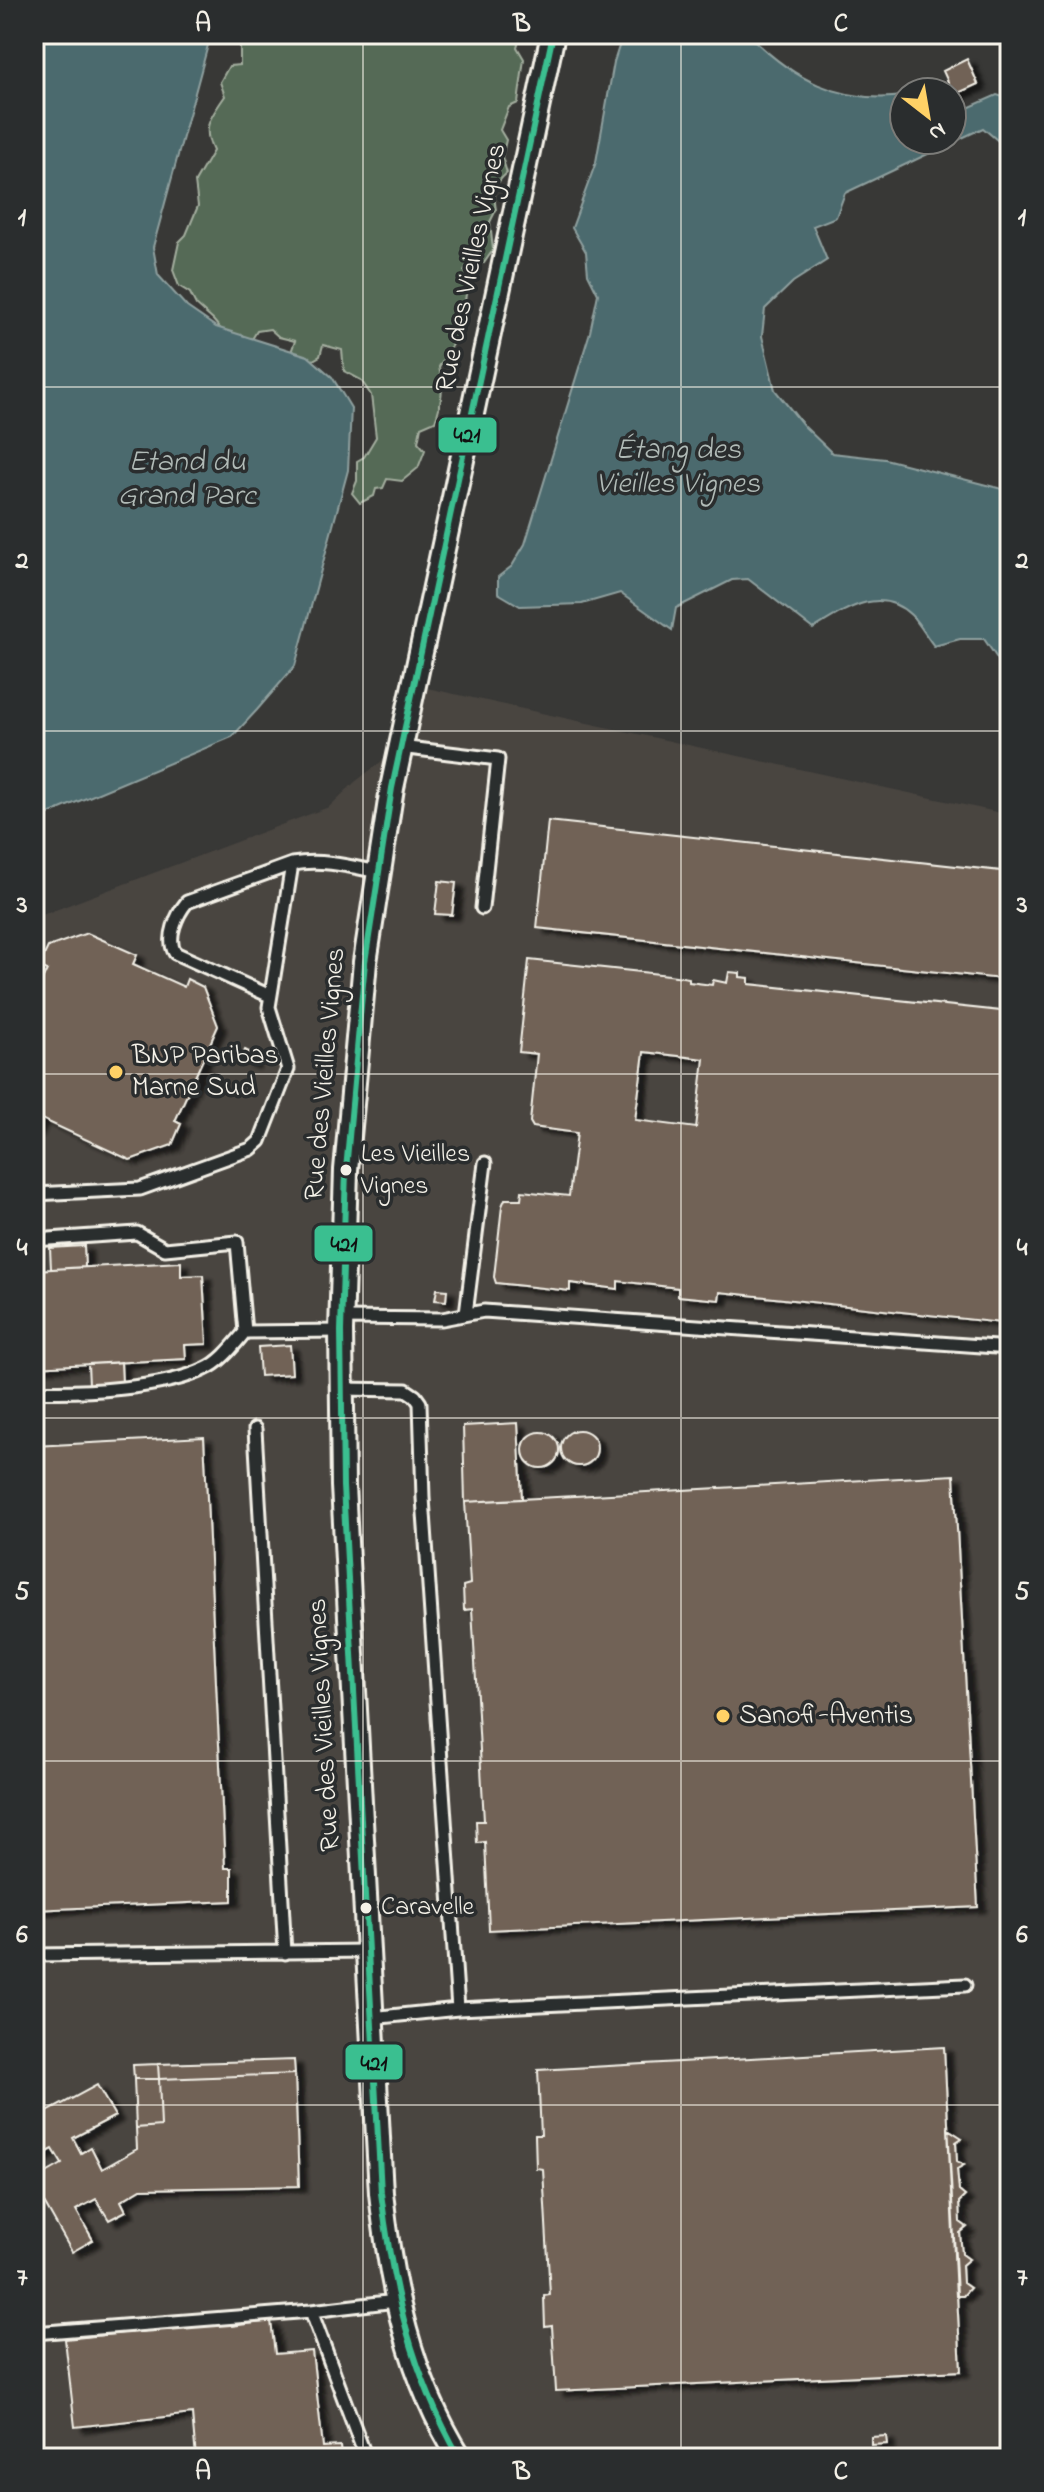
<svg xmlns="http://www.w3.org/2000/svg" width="1044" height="2492" font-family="'Indie Flower',sans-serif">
<defs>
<filter id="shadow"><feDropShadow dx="8" dy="5" stdDeviation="2" flood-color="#0009"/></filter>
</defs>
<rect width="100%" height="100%" fill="#383836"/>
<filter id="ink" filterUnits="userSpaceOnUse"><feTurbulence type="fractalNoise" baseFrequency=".0125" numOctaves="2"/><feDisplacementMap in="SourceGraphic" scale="16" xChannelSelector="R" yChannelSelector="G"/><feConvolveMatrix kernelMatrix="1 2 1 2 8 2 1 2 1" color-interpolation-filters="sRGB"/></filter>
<g filter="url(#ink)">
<path fill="#494540" d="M 413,685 L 1010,815 L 1010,2458 L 34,2458 L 34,918 L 329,807 L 355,782 L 400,747 Z"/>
<path fill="#556b56" stroke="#a4ae9f" stroke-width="2" d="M 243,34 L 521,34 L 517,47 L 524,59 L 518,103 L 509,107 L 500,130 L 506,140 L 502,157 L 507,173 C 493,185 493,192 496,210 L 490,222 L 493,250 L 484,263 L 471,259 L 464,271 L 472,280 C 464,293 466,298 464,312 C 461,332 449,349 439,367 C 444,386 442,402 435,421 L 421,427 L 418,442 L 425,450 L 418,468 L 402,481 L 387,479 L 383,488 L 376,489 L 374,496 L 360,503 L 352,493 L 357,481 L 357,461 L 364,457 L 376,437 L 371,395 L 361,380 L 344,371 L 342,350 L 323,345 L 320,356 L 304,365 L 290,355 L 295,341 L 279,337 L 270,329 L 257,331 L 249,344 L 230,340 L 213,320 L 196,305 L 190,293 L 179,286 L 173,270 L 179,242 L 186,235 L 198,206 L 195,182 L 213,151 C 201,126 211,117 225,96 L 220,82 L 229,66 L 240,65 L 240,38 Z"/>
<path fill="#4c6a6e" stroke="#8fa09f" stroke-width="2" d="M 34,34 L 211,34 L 153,247 L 158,275 L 187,307 L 216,327 L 308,356 L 332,377 L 351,408 L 348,470 L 295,666 L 257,710 L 232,737 L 34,820 Z
M 623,34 L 748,34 C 792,79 840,104 904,96 L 904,140 L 952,140 L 952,115 L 997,95 L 1010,99 L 1010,151 L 983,128 L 845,193 L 836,217 L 813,226 L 827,260 L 793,282 L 765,309 L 762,336 L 775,390 L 804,426 L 832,453 L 885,459 L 1010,491 L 1010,662 L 999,661 L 984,639 L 960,639 L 934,646 C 926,636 920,624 911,615 C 879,584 843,611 813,629 L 748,579 L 732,580 L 676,608 L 672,630 L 620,593 L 582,604 L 520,606 L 498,593 L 498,577 L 512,566 L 525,544 L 590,332 L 598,294 L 588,274 L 586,252 L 572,228 L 596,162 L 614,62 Z"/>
<path fill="#716257" stroke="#f4f1e8" stroke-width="2" fill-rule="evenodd" filter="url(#shadow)" d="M 967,59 L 978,84 L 954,95 L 943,71 Z
M 548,821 L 1010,872 L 1010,980 L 537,928 Z
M 439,881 L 456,883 L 452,915 L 435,914 Z
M 87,933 L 137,955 L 133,964 L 184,987 L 187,979 L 203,987 L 218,1026 L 175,1121 L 181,1124 L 172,1145 L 130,1160 L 40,1118 L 34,1132 L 34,997 L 47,970 L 39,966 L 48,947 Z
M 529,960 L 669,975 L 689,978 L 689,982 L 712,985 L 713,980 L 727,983 L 729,972 L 740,973 L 740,977 L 749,978 L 749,984 L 1010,1012 L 1010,1324 L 720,1292 L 719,1300 L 678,1296 L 678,1288 L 618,1281 L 618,1289 L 570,1283 L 570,1291 L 496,1283 L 494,1277 L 502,1206 L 505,1199 L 521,1199 L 522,1191 L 569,1196 L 577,1133 L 533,1127 L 530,1122 L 537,1054 L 519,1052 ZM 644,1052 L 704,1059 L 696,1128 L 635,1120 Z
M 245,1050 L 255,1055 L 251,1064 L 241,1059 Z
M 84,1246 L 85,1267 L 51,1269 L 50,1248 Z
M 181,1262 L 181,1276 L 203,1275 L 207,1344 L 185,1345 L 186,1359 L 34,1367 L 34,1270 Z
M 437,1289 L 447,1290 L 446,1301 L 435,1300 Z
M 290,1345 L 292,1374 L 260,1376 L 258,1347 Z
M 121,1362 L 122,1383 L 89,1385 L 88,1364 Z
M 518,1423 L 522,1499 L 465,1502 L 463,1426 Z
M561 1448a18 18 0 1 1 36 0a18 18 0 1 1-36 0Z
M523 1450a18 18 0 1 1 36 0a18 18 0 1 1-36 0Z
M 204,1437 L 225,1868 L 232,1868 L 232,1901 L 34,1910 L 34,1446 Z
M 954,1475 L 978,1907 L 489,1930 L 485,1842 L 477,1843 L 476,1821 L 484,1821 L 472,1609 L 464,1610 L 463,1586 L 470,1584 L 465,1502 Z
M 944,2047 L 961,2371 L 556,2391 L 552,2326 L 545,2327 L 544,2296 L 550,2295 L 543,2169 L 536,2168 L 535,2135 L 541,2135 L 538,2070 Z
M 294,2060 L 295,2074 L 159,2079 L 158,2064 Z
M 158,2064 L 159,2079 L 134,2079 L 133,2065 Z
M 295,2074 L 299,2186 L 141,2189 L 121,2201 L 126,2211 L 109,2220 L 96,2199 L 76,2210 L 93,2240 L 72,2252 L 34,2185 L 34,2180 L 62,2164 L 53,2149 L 34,2159 L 34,2119 L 97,2085 L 115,2116 L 73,2138 L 81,2153 L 91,2147 L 102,2169 L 137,2149 L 136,2128 L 161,2126 L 159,2079 Z
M 134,2079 L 159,2079 L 161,2126 L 136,2128 Z
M 948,2129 L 962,2138 L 956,2142 L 957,2161 L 964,2165 L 957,2169 L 959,2191 L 965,2196 L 959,2202 L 960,2222 L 967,2227 L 960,2233 L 962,2254 L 969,2259 L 962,2265 L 963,2283 L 970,2288 L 963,2296 L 956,2296 Z
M 271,2321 L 275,2354 L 312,2351 L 323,2447 L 340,2446 L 341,2458 L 196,2458 L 192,2414 L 75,2427 L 65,2339 L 231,2322 L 232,2326 Z
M 886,2436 L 887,2444 L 871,2445 L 871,2437 Z"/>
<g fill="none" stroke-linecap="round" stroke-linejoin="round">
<g stroke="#f4f1e8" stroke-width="17">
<path id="service" d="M 400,747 L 498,759 L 482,908
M 270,996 L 175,953 C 166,938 177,914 187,902 L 292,864 C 322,859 349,866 378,872
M 34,1194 L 140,1189 L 251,1149 L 260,1141 L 288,1069 L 269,1007 L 292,864
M 34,1240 L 137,1233 L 165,1249 L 237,1242 L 245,1332 C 233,1346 221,1362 205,1369 C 163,1389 80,1393 34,1391
M 466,1314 L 485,1163
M 341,1318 L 442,1319 L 484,1311 L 1010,1348
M 245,1332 L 341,1331
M 340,1389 L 406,1390 L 415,1396 L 420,1403 L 423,1498 L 458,2009
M 255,1429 L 285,1953
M 34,1955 L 367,1951
M 371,2018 L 458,2009 L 965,1985
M 311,2311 L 366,2458
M 34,2333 L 311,2311 L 396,2301"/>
</g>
<g stroke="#f4f1e8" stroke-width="28">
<path id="minor" d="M 460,2458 C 409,2377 391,2287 381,2193 L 343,1486 L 341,1331 L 346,1170 L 365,962 L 392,788 L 553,34"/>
</g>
<use href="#service" stroke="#2a2d2e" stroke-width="11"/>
<use href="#minor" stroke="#2a2d2e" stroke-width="22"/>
<g stroke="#2a2d2e" stroke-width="12">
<path id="bus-1" d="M 460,2458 C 411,2373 393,2290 381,2193 L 343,1486 L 341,1331 L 346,1170 L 365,962 L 392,788 L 553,34"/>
</g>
<use href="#bus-1" stroke="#3abf90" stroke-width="6"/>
</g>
</g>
<path fill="none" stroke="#f4f1e8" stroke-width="2" stroke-opacity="0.55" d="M 363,34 L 363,2458M 681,34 L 681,2458M 34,387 L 1010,387M 34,731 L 1010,731M 34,1074 L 1010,1074M 34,1418 L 1010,1418M 34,1761 L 1010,1761M 34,2105 L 1010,2105"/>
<g fill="#ffd166" stroke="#2a2d2e" stroke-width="3">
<circle cx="116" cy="1072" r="8"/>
<circle cx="723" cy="1716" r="8"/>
</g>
<g fill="#f4f1e8" stroke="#2a2d2e" stroke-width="3">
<circle cx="346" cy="1170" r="7"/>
<circle cx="366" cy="1908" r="7"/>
</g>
<g text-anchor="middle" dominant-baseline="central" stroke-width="7" stroke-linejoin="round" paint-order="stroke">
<g font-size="26" fill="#f4f1e8" stroke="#2a2d2e" text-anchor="start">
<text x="361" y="1155">Les Vieilles<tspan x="361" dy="32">Vignes</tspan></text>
<text x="381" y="1908">Caravelle</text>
</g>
<g font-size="28" fill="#f4f1e8" stroke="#2a2d2e">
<text transform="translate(472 268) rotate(-78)">Rue des Vieilles Vignes</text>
<text transform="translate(326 1074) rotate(-85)">Rue des Vieilles Vignes</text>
<text transform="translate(325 1725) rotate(-93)">Rue des Vieilles Vignes</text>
</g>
<g font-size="28" fill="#f4f1e8" stroke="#2a2d2e" text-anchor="start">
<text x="132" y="1056">BNP Paribas<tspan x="132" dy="32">Marne Sud</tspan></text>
<text x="739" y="1716">Sanofi-Aventis</text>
</g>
<g font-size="30" font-style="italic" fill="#b1bbb7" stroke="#2a2d2e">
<text x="678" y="451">Étang des<tspan x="678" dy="34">Vieilles Vignes</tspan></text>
<text x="187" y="463">Etand du<tspan x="187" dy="34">Grand Parc</tspan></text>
</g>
</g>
<g stroke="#2a2d2e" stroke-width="3">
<rect x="437" y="416" width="61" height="38" rx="8" fill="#3abf90"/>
<rect x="313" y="1224" width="61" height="39" rx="8" fill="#3abf90"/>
<rect x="344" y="2043" width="60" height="38" rx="8" fill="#3abf90"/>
</g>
<g font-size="22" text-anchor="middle" font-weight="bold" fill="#111">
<text x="467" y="442">421</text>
<text x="344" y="1251">421</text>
<text x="374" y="2070">421</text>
</g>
<rect width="1044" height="2492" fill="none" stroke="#2a2d2e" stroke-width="88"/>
<g transform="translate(928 116) rotate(149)"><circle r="38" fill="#2a2d2e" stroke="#7b7b78" stroke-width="2"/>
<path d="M0-6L14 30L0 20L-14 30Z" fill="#ffd166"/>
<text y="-12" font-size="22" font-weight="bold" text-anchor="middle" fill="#f4f1e8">N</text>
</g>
<rect x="44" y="44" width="956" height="2404" fill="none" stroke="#f4f1e8" stroke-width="3"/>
<g font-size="26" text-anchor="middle" font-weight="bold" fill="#f4f1e8">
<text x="203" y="31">A</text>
<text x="522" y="31">B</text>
<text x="841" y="31">C</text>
<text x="22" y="225">1</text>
<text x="1022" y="225">1</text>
<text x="22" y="568">2</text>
<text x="1022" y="568">2</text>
<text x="22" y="912">3</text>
<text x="1022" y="912">3</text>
<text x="22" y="1255">4</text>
<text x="1022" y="1255">4</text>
<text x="22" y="1599">5</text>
<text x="1022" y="1599">5</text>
<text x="22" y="1942">6</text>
<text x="1022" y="1942">6</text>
<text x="22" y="2285">7</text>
<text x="1022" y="2285">7</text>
<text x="203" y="2479">A</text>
<text x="522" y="2479">B</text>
<text x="841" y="2479">C</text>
</g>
</svg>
